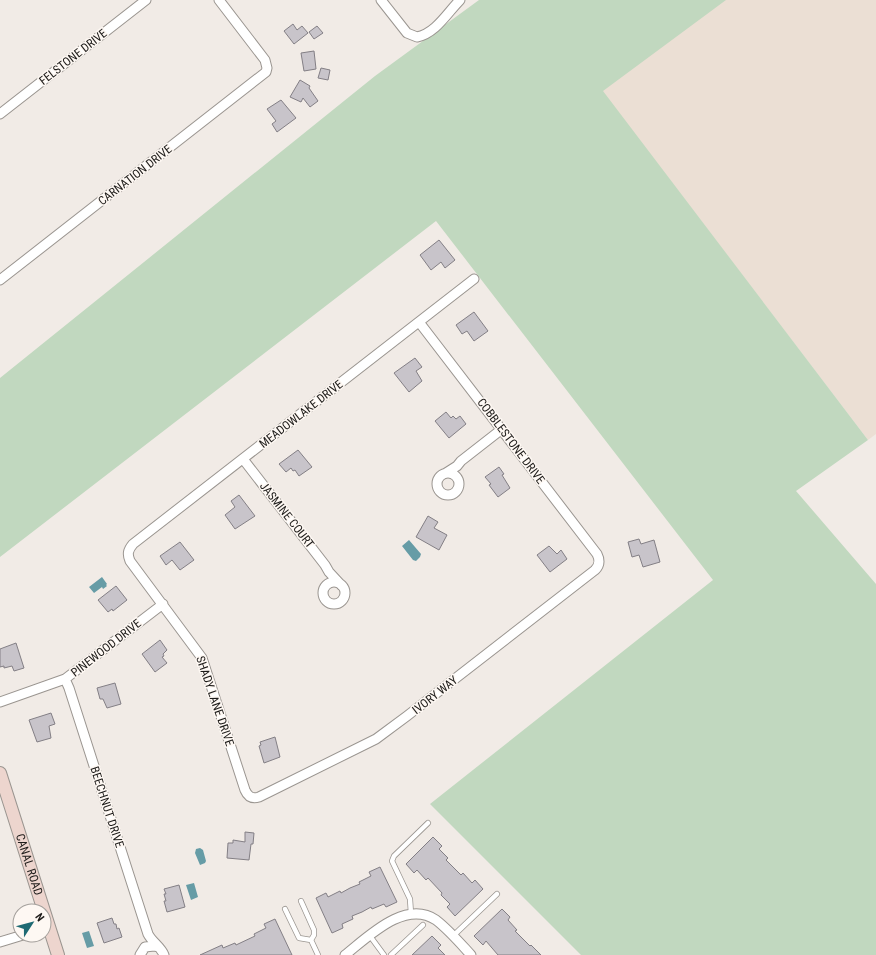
<svg xmlns="http://www.w3.org/2000/svg" width="876" height="955" font-family="'Roboto Condensed',sans-serif">
<rect width="100%" height="100%" fill="#f1ebe6"/>
<path fill="#ebdfd4" d="M 724,0 L 876,0 L 876,434 L 868,440 L 602,91 Z"/>
<path fill="#c1d8bf" d="M 479,0 L 726,0 L 603,91 L 868,440 L 796,491 L 876,584 L 876,955 L 581,955 L 430,804 L 713,580 L 436,221 L 0,557 L 0,378 L 375,76 Z"/>
<path fill="#669ca6" d="M 409,540 L 421,554 L 420,557 L 416,561 L 413,560 L 402,546 Z
M 102,577 L 107,584 L 106,585 L 107,586 L 103,589 L 102,587 L 94,593 L 89,587 Z
M 200,848 L 203,850 L 206,861 L 205,863 L 200,865 L 195,853 L 196,849 Z
M 194,883 L 198,897 L 191,900 L 186,885 Z
M 89,931 L 94,946 L 87,948 L 82,933 Z"/>
<path fill="#c8c4ca" stroke="#837f85" d="M 293,24 L 297,30 L 302,26 L 308,33 L 294,44 L 284,31 Z
M 317,26 L 323,33 L 314,39 L 309,32 Z
M 314,51 L 316,69 L 304,71 L 301,53 Z
M 321,68 L 330,70 L 328,80 L 318,78 Z
M 300,80 L 310,86 L 309,88 L 318,101 L 310,107 L 303,98 L 301,102 L 290,97 Z
M 281,100 L 296,118 L 277,132 L 272,124 L 276,121 L 267,109 Z
M 439,240 L 455,260 L 445,268 L 441,262 L 431,270 L 420,255 Z
M 474,312 L 488,331 L 474,341 L 467,331 L 462,334 L 456,325 Z
M 415,358 L 422,367 L 416,371 L 422,381 L 409,392 L 394,373 Z
M 446,412 L 451,418 L 453,416 L 456,419 L 460,416 L 466,424 L 449,438 L 435,421 Z
M 298,450 L 312,467 L 299,476 L 295,470 L 293,471 L 291,468 L 286,472 L 279,464 Z
M 499,467 L 504,474 L 502,475 L 510,488 L 498,497 L 489,485 L 491,484 L 485,477 Z
M 239,495 L 255,516 L 235,529 L 225,515 L 235,507 L 231,501 Z
M 428,516 L 438,522 L 434,528 L 447,535 L 439,550 L 416,537 Z
M 639,539 L 641,544 L 654,540 L 660,562 L 643,567 L 639,555 L 632,557 L 628,542 Z
M 180,542 L 194,560 L 180,570 L 172,560 L 166,565 L 160,556 Z
M 549,546 L 557,554 L 561,550 L 567,559 L 550,572 L 537,555 Z
M 116,586 L 127,600 L 113,611 L 112,609 L 108,612 L 98,600 Z
M 160,640 L 167,650 L 163,654 L 164,656 L 162,657 L 167,663 L 155,672 L 142,654 Z
M 16,643 L 24,668 L 14,671 L 12,666 L 4,668 L 4,666 L 0,667 L 0,649 Z
M 115,683 L 121,704 L 107,708 L 103,699 L 100,699 L 97,688 Z
M 51,713 L 55,724 L 49,726 L 51,738 L 37,742 L 29,720 Z
M 275,737 L 280,757 L 264,763 L 259,746 L 261,745 L 260,742 Z
M 245,832 L 254,833 L 253,844 L 251,844 L 249,860 L 227,858 L 228,843 L 233,843 L 233,840 L 245,842 Z
M 433,837 L 442,846 L 439,849 L 448,858 L 446,860 L 461,875 L 463,873 L 472,883 L 475,880 L 483,889 L 455,916 L 447,907 L 450,904 L 441,895 L 442,893 L 428,878 L 426,880 L 417,870 L 414,873 L 406,864 Z
M 380,867 L 397,902 L 386,907 L 384,904 L 372,909 L 371,907 L 362,912 L 352,916 L 353,919 L 342,924 L 343,928 L 332,933 L 316,898 L 326,893 L 328,897 L 340,891 L 341,893 L 350,888 L 360,884 L 359,882 L 371,876 L 369,872 Z
M 179,885 L 185,907 L 167,912 L 164,901 L 166,901 L 164,894 L 166,894 L 164,889 Z
M 502,909 L 510,917 L 508,920 L 517,930 L 515,931 L 530,946 L 531,945 L 541,955 L 498,955 L 486,941 L 483,945 L 474,936 Z
M 112,918 L 114,924 L 116,924 L 117,929 L 119,928 L 122,937 L 104,943 L 97,923 Z
M 275,919 L 292,955 L 200,955 L 222,945 L 223,948 L 235,943 L 236,945 L 255,936 L 254,934 L 266,928 L 264,924 Z
M 432,936 L 441,945 L 438,948 L 445,955 L 412,955 Z"/>
<g fill="none" stroke-linecap="round" stroke-linejoin="round">
<g stroke="#9a9590" stroke-width="6">
<path id="lane" d="M 285,909 L 299,938 L 311,940 L 314,935 L 314,930 L 301,901
M 411,914 L 410,899 L 392,861 L 394,856 L 428,823
M 370,936 L 384,955
M 453,936 L 497,894
M 311,940 L 318,955
M 391,955 L 423,925"/>
</g>
<g stroke="#9a9590" stroke-width="11">
<path id="street" d="M 381,0 L 407,33 L 417,37 C 436,33 447,13 460,0
M 0,114 L 146,0
M 0,280 L 266,72 L 267,68 L 265,60 L 219,0
M 419,322 L 597,554 C 600,560 600,565 595,570 L 407,716 L 376,739 L 259,797 C 252,799 248,797 245,790 L 202,658 L 130,561 C 127,554 128,550 133,544 L 474,279
M 243,459 L 325,565 L 329,572 L 342,586
M 446,473 L 457,466 L 461,461 L 502,429
M437 484a11 11 0 1 1 22 0a11 11 0 1 1-22 0Z
M323 593a11 11 0 1 1 22 0a11 11 0 1 1-22 0Z
M 65,679 L 69,688 L 148,934 C 152,942 161,947 164,955
M 0,702 L 65,679 L 163,604
M 0,942 L 23,935
M 140,955 L 145,947 L 154,946 L 158,947
M 345,955 C 368,937 405,899 436,920 C 449,930 460,943 471,955"/>
</g>
<g stroke="#9a9590" stroke-width="14">
<g id="secondary">
<path id="s1" d="M 0,773 L 58,955"/>
</g>
</g>
<use href="#lane" stroke="#fff" stroke-width="4.5"/>
<use href="#street" stroke="#fff" stroke-width="9"/>
<use href="#secondary" stroke="#edd5ce" stroke-width="12"/>
</g>
<g text-anchor="middle" dominant-baseline="central" stroke-width="3" stroke-linejoin="round" paint-order="stroke">
<g font-size="12" fill="#1d1b19" stroke="#fef8f3">
<text transform="translate(73 57) rotate(-38)">FELSTONE DRIVE</text>
<text transform="translate(135 175) rotate(-38)">CARNATION DRIVE</text>
<text transform="translate(301 414) rotate(-38)">MEADOWLAKE DRIVE</text>
<text transform="translate(511 441) rotate(53)">COBBLESTONE DRIVE</text>
<text transform="translate(287 515) rotate(52)">JASMINE COURT</text>
<text transform="translate(106 648) rotate(-38)">PINEWOOD DRIVE</text>
<text transform="translate(435 695) rotate(-38)">IVORY WAY</text>
<text transform="translate(215 701) rotate(71)">SHADY LANE DRIVE</text>
<text transform="translate(107 807) rotate(72)">BEECHNUT DRIVE</text>
<text stroke="none"><textPath href="#s1" startOffset="96">CANAL ROAD</textPath></text>
</g>
</g>
<g transform="translate(32 923) rotate(54)"><circle r="19" fill="#fef8f3" stroke="#a4a09c"/>
<path d="M0-3L7 15L0 10L-7 15Z" fill="#1f6a73"/>
<text y="-6" font-size="11" font-weight="bold" text-anchor="middle" fill="#1d1b19">N</text>
</g>
</svg>
